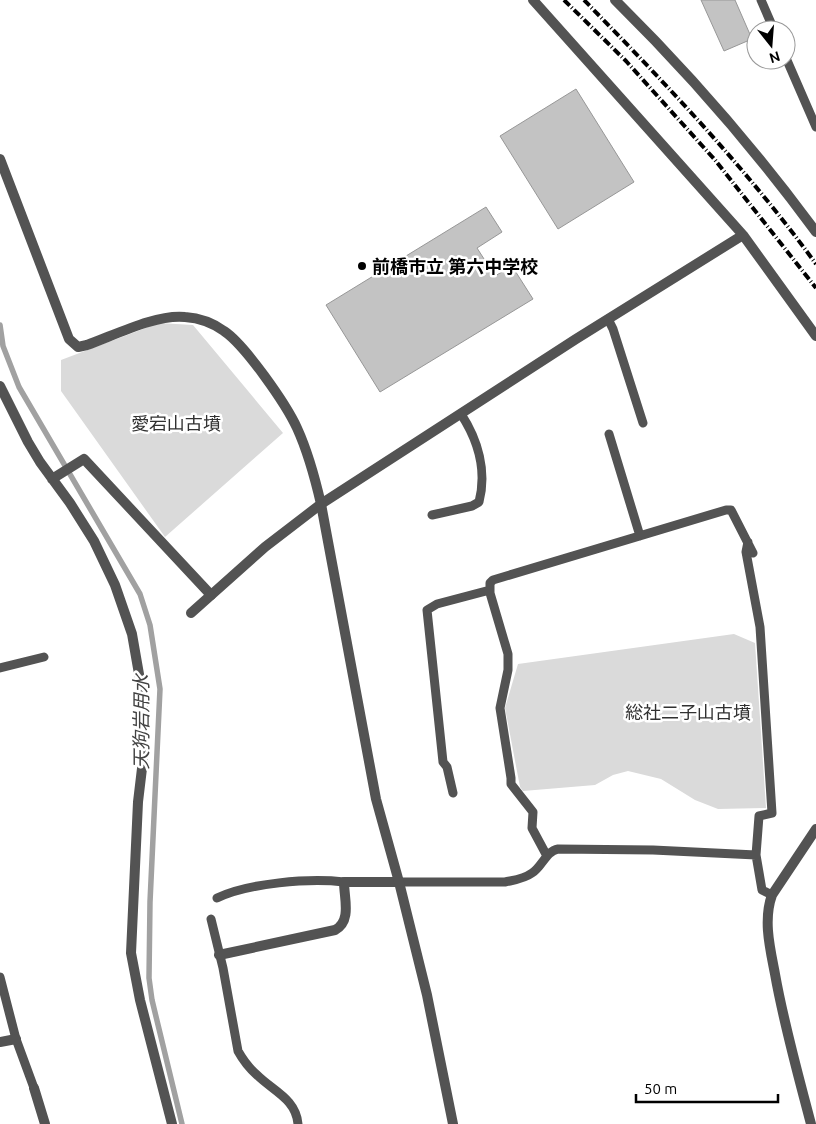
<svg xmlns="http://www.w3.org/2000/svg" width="816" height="1124" font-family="Ubuntu,'Noto Sans JP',sans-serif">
<rect width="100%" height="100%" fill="#fff"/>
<path fill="#dadada" d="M 159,323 L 193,325 L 283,433 L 165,537 L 61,391 L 61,360 Z
M 734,634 L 755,643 L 766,808 L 718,809 L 695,800 L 661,779 L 628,771 L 613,775 L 595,785 L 523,791 L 520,787 L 505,708 L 518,664 Z"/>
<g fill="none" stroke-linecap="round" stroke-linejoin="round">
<path stroke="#a1a1a1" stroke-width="5.5" d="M 0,325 L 3,346 L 19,387 L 140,594 L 150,625 L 160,689 L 150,902 L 149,978 L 152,1000 L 182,1124"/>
</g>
<path fill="#c3c3c3" stroke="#979797" d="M 701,0 L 735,0 L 752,39 L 724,51 Z
M 576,89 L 634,182 L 558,229 L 500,136 Z
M 486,207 L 502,232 L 477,248 L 495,276 L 512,266 L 533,299 L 380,392 L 326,305 Z"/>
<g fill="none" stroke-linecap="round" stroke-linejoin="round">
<path stroke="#535353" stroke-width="9" d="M 761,0 L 774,30
M 786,58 L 816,127
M 608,319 L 613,329 L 643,423
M 609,434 L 640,536
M 432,515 L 472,506 L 479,502 C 487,471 478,440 461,414
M 748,542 L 746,552 L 760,627 L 772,813 L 759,816 L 756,855
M 0,668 L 44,657
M 453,793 L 447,767 L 443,762 L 427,610 L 437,604 L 490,590
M 547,856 L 532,828 L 533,812 L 511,784 L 511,778 L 500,708 L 508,670 L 508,654 L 490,593 L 490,583 L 493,580 L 726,510 L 731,510 L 753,553
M 399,882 L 505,882 C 514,880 524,879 532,873 C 542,867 546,851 558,849 L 653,850 L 756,855 L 762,890 L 772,895
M 217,898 C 248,883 309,878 344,882
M 211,919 L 223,968 L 238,1051 C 243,1060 249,1068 257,1075 C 273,1091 296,1099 298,1124
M 0,977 L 16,1039 L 34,1088"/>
<path stroke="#535353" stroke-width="10" d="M 0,386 L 28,442 L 40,462 L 70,503 L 94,541 L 115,585 L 132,634 L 143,697 L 143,760 L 138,802 L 131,953 L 140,1000 L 172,1124
M 52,479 L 84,459 L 211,595"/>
<path stroke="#535353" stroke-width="10" d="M 533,0 L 743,235 L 816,336
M 615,0 C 688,72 755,149 816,232
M 0,159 L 69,339 L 78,347 L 87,345 C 115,335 156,314 185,317 C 199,318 213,323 224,331 C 245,345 286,404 297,428 C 308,452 315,478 321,504
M 191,613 L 265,547 L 321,504 L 576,339 L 743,235
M 219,955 L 335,930 C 352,921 344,898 344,882 L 399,882
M 0,1042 L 16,1039
M 34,1088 L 45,1124
M 811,1124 C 798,1074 784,1025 775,974 C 770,948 763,920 772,895 L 816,829"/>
<path stroke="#535353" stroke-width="10" d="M 321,504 L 376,799 L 399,882 L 427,995 L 453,1124"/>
<path stroke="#000" stroke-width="4" stroke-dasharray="8 2.5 1 2.5" stroke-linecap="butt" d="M 564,0 L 626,61 L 715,160 L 816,288
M 584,0 C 666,84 747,169 816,264"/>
</g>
<circle fill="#000" stroke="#fff" stroke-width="2" cx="362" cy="266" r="5"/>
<g text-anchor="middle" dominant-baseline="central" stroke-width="5" stroke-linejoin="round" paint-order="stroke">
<g font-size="18" font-weight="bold" fill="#000" stroke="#fff" text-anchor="start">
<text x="372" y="266">前橋市立 第六中学校</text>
</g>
<g font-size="18" fill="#313131" stroke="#fff">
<text x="176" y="423">愛宕山古墳</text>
<text x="688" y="712">総社二子山古墳</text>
</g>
<g font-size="19" font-style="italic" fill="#424242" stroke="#fff">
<text transform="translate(141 722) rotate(-90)">天狗岩用水</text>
</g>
</g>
<g transform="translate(771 45) rotate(163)"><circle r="24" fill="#ffffff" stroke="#999999"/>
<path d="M0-4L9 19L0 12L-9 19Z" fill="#000000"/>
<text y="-8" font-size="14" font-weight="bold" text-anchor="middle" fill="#000000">N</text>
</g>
<path d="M636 1094v8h142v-8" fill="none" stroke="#000000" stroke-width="2.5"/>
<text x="644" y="1094" font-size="15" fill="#000000" stroke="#ffffff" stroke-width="4" paint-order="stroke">50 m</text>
</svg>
